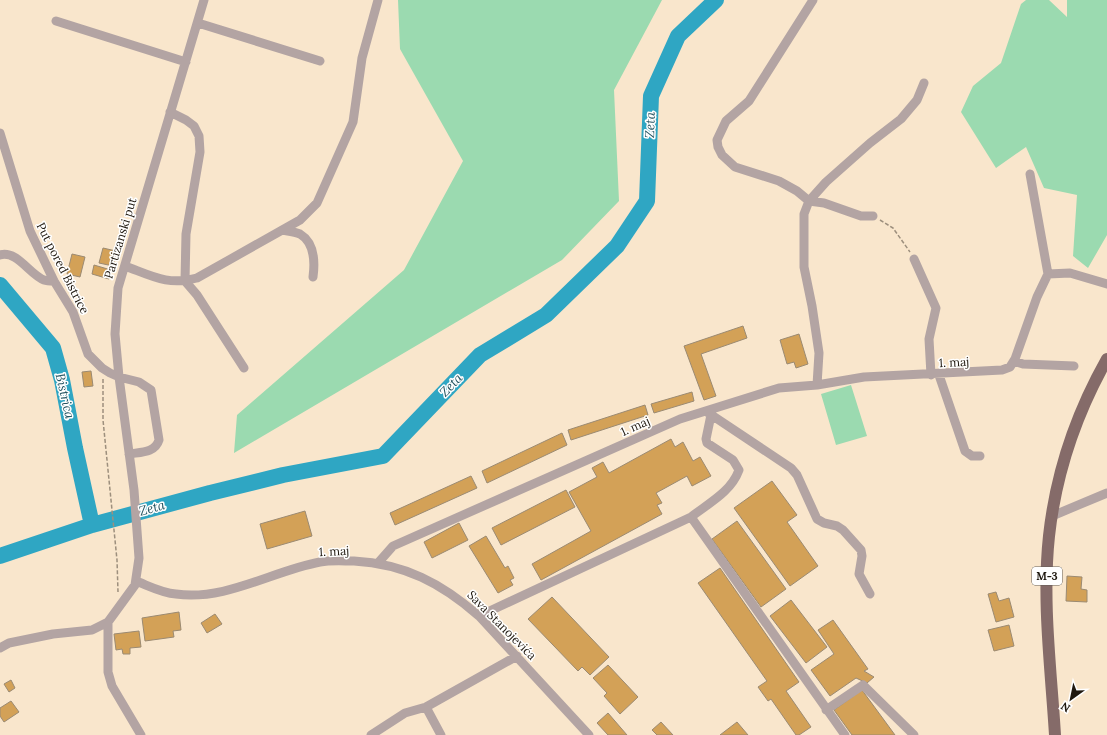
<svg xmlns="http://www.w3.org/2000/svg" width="1107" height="735" font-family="Lora,serif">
<rect width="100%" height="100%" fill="#f9e6cc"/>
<path fill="#9bdab0" d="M 398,0 L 662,0 L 614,90 L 619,201 L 562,260 L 234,453 L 237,415 L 404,270 L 463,161 L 400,49 Z
M 1026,0 L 1049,0 L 1067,17 L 1067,0 L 1107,0 L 1107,235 L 1088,268 L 1073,256 L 1077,195 L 1044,188 L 1026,147 L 996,168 L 961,112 L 973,86 L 1001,63 L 1021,4 Z
M 851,385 L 867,436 L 836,445 L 821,394 Z"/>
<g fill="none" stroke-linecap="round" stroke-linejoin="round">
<path stroke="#2fa6c3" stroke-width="16" d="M 0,285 L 53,348 L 62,380 L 75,448 L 92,525
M 0,556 L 92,525 L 210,493 L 283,475 L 383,456 L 480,355 L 546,315 L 617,246 L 647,201 L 651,96 L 678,36 L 716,0"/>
</g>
<path fill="#d3a157" stroke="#9b8a72" d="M 103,248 L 116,251 L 113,266 L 99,263 Z
M 72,254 L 85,257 L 80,277 L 67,274 Z
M 94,265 L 111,270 L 109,279 L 92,274 Z
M 743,326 L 747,338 L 701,354 L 716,396 L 704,400 L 684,346 Z
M 799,334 L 808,364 L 796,368 L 794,362 L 787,364 L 780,340 Z
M 91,371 L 93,386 L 84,387 L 82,372 Z
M 692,392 L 694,401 L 654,413 L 651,404 Z
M 645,405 L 648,415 L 571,440 L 568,430 Z
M 562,433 L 567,445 L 487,483 L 482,471 Z
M 671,439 L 675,447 L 683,442 L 693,461 L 700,457 L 711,476 L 692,486 L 687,476 L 656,493 L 662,503 L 657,505 L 662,514 L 541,580 L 532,564 L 591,531 L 569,492 L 597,477 L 592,468 L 603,462 L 609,473 Z
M 471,476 L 477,488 L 395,525 L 390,513 Z
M 772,481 L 797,515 L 787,522 L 818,566 L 790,586 L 734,508 Z
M 566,490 L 575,507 L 501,545 L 492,528 Z
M 305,511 L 312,536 L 267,549 L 260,524 Z
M 737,521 L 786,589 L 761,607 L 712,539 Z
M 459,523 L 468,540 L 432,558 L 424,542 Z
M 486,536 L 505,568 L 508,566 L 514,578 L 510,580 L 513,585 L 498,593 L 469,546 Z
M 720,568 L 799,682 L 786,691 L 811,727 L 799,735 L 796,735 L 771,699 L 768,701 L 758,687 L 767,681 L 698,583 Z
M 1067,576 L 1082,577 L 1081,589 L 1087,590 L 1087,602 L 1066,601 Z
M 996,592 L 999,601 L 1009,598 L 1014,617 L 996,622 L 988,594 Z
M 552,597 L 609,657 L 590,675 L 582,667 L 578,671 L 528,619 Z
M 791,600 L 827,647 L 806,663 L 770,616 Z
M 179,612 L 181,630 L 173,631 L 174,637 L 145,641 L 142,618 Z
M 215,614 L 222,624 L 207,633 L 201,623 Z
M 833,620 L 868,669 L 864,671 L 874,677 L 867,683 L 856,678 L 830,696 L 811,670 L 834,654 L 818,630 Z
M 1009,625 L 1014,646 L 994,651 L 988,630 Z
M 139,631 L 141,647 L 130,648 L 130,654 L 123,654 L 122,649 L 116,650 L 114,634 Z
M 608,665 L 638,697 L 620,714 L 604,696 L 607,693 L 593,678 Z
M 11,680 L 15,688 L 9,692 L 4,684 Z
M 862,690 L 895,735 L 852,735 L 834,710 Z
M 11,701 L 19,712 L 4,722 L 0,716 L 0,708 Z
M 608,713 L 627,735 L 608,735 L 597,723 Z
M 661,722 L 673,735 L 657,735 L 652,730 Z
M 737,722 L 748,735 L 720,735 Z"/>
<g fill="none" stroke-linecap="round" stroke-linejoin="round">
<path stroke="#9d8f7d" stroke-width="1.5" stroke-dasharray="4 2" stroke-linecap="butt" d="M 880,220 L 893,228 L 910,252
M 103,379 L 103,420 L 117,560 L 118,592"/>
<path stroke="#b3a4a3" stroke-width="9" d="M 813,0 L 749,101 L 726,121 L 717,140 L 718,147 L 722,155 L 735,167 L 779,181 L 797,191 L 809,201 L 824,203 L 861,216 L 873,216
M 56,21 L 186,62
M 198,23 L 320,61
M 170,112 L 186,120 L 194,126 L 199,136 L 200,152 L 186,234 L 185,281 L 197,295 L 244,368
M 0,133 L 30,231 L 54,281 L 73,312 L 88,354 L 102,368 L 110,373 L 119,377 L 139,382 L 151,390 L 159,440 C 155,453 141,452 129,454
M 1030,174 L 1048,274
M 282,230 C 287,231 295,232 300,234 C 315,243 315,262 313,277
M 0,255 C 17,250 30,275 44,280 C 47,281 51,281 54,281
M 914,259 L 936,308 L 929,339 L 931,375
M 125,266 C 152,276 168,286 197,278 L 300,220 L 317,203 L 353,122 L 362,58 L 378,0
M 1014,361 L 1023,364 L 1074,366
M 939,375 L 965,451 L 972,456 L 980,456
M 817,385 L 819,353 L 812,306 L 804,267 L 804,214 L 809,201 L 826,182 L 870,143 L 901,119 L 917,100 L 924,83
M 707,412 L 791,468 L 797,475 L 817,519 L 824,523 L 837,526 L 843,530 L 861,550 L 862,556 L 859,574 L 870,594
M 1052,516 L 1107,493
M 691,517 C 709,503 731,492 739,470 L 733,460 L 707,443 L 706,439 L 711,415
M 378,563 L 393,546 L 680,419 L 779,388 L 817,385 L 864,377 L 1002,370 L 1010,367 L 1015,359 L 1037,297 L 1048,274 L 1070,273 L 1107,284
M 136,581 C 149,586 162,593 176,594 C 226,601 272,571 320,562 C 331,560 343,561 354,561 C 405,564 441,583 479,616 L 589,735
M 479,616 L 691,517 L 845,735
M 108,622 L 108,672 L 112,686 L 141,735
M 0,648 L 9,643 L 53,634 L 92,630 L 108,622 L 135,585 L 139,558 L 134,490 L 119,377 L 115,334 L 118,288 L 204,0
M 426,707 L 441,735
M 826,710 L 863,685 L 914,735
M 371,735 L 405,713 L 426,707 L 517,656"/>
<path stroke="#856b69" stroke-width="12" d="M 1055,735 C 1051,669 1042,601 1049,536 C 1056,472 1076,414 1107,359"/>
</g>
<g text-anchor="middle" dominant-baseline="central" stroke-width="3" stroke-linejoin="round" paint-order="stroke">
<rect fill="#fff" stroke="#625d57" stroke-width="1" x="1032" y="567" width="30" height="18" rx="3"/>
<g font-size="11" font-weight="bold" fill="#1f180f">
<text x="1047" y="576">M-3</text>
</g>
<g font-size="12" fill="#1f180f" stroke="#fff">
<text transform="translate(120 238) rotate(-73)">Partizanski put</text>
<text transform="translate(63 268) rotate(63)">Put pored Bistrice</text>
<text transform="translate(954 362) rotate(-3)">1. maj</text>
<text transform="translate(635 426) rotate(-24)">1. maj</text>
<text transform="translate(334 551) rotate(-3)">1. maj</text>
<text transform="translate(502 625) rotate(45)">Sava Stanojevića</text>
</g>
<g font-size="13" font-style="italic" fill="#245461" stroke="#fff">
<text transform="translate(650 125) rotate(-88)">Zeta</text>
<text transform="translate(451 385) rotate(-46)">Zeta</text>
<text transform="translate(65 396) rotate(77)">Bistrica</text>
<text transform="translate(152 508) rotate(-15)">Zeta</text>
</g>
</g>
<g transform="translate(1071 699) rotate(213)" stroke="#ffffff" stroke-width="3" paint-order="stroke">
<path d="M0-3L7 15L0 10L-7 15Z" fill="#1f180f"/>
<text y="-6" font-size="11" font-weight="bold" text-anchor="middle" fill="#1f180f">N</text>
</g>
</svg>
